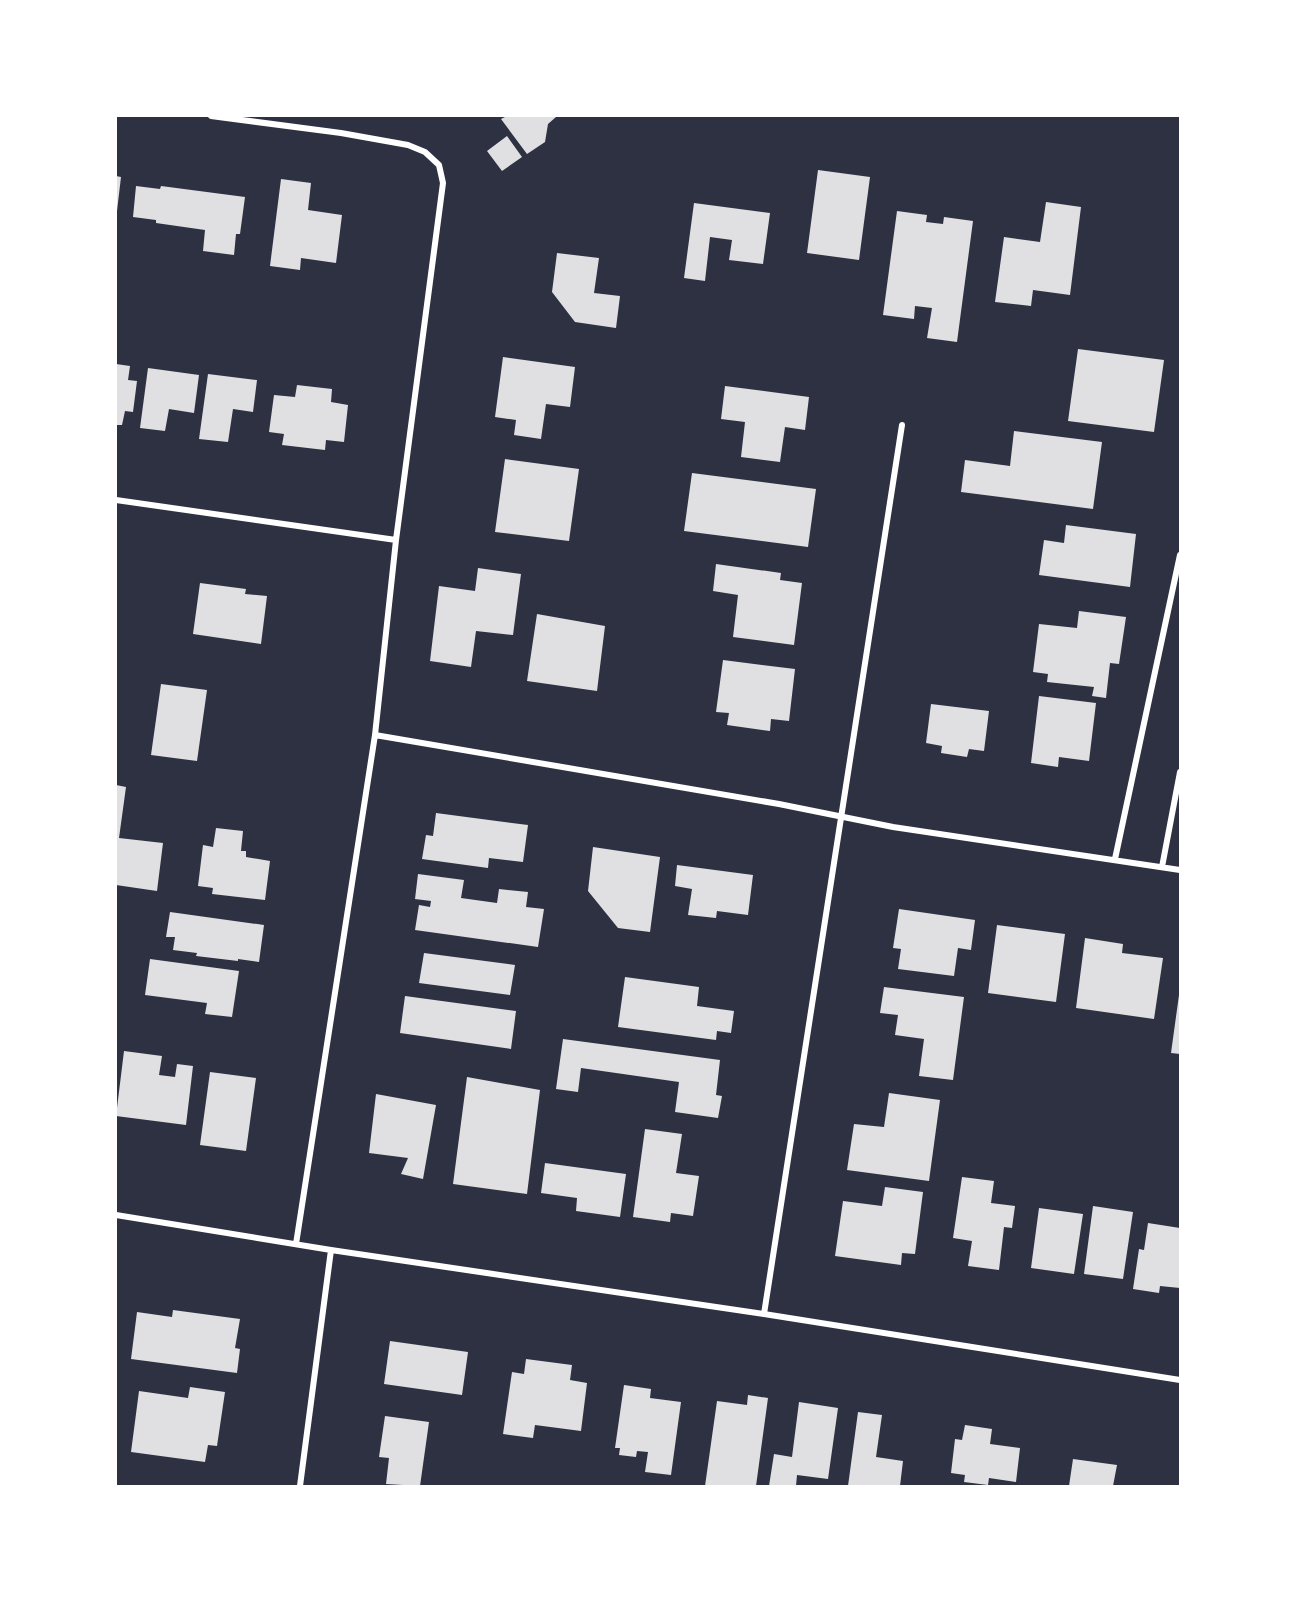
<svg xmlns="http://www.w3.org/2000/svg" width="1296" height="1602" font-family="'Roboto Serif',serif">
<rect width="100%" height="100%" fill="#2d3142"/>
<path fill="#e0e0e3" d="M 507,116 L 554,116 L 556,117 L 548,124 L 545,142 L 527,154 L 501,119 Z
M 507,136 L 522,157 L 502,171 L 487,151 Z
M 818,170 L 870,177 L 859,260 L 807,253 Z
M 116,176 L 121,177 L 117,211 L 116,211 Z
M 281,179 L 311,183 L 308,210 L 342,215 L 336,263 L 301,258 L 300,270 L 270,266 Z
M 136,186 L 160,189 L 161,186 L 245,197 L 240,234 L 236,234 L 234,255 L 203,251 L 205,230 L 156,223 L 156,220 L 133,217 Z
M 1046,202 L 1081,207 L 1070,295 L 1033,290 L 1031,306 L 995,302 L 1004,237 L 1040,242 Z
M 694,203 L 770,213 L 763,264 L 729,260 L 732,240 L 710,237 L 705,281 L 684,278 Z
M 897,211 L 927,215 L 926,222 L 943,224 L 944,217 L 973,221 L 957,342 L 927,338 L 932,308 L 915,306 L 914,319 L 883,315 Z
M 557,253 L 599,258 L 594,293 L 620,296 L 616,328 L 575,322 L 552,292 Z
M 1078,349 L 1164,360 L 1154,432 L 1068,421 Z
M 503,357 L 575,367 L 570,407 L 546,404 L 541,439 L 514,435 L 516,420 L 495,417 Z
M 116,364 L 130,366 L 128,380 L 137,381 L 133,412 L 125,411 L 122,425 L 116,425 Z
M 148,368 L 199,375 L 194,413 L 169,409 L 165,431 L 140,428 Z
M 208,374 L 257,380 L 253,412 L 233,409 L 228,442 L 199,439 Z
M 297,385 L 332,389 L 331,402 L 348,405 L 344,442 L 326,440 L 325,450 L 282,445 L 284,434 L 269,432 L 274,395 L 295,397 Z
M 725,386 L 809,397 L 805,430 L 785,427 L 780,462 L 741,457 L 745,422 L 721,419 Z
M 1014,431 L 1102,442 L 1093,509 L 961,492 L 965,460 L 1010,466 Z
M 505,459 L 579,469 L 569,541 L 495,532 Z
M 692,473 L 816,489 L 808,547 L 684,531 Z
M 1066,525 L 1136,534 L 1130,587 L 1039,575 L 1044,540 L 1064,543 Z
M 716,564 L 781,573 L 780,580 L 802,583 L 794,645 L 733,637 L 738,595 L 713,591 Z
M 478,568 L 521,574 L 513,635 L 476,631 L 471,667 L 430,661 L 439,586 L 475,591 Z
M 200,583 L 246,589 L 245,594 L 267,596 L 261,644 L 193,634 Z
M 1079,611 L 1126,617 L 1119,664 L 1110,663 L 1106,698 L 1092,696 L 1094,687 L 1047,682 L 1048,674 L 1033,672 L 1039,624 L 1077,628 Z
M 537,614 L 605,626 L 597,691 L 527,681 Z
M 723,660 L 795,669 L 789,721 L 771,719 L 770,731 L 727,725 L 729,713 L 716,712 Z
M 161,684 L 207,690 L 197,761 L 151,755 Z
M 1039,696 L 1096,703 L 1089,761 L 1059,757 L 1058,767 L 1031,763 Z
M 931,704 L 989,711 L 984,751 L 969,749 L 967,757 L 941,753 L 942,746 L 926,743 Z
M 116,785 L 126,787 L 119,838 L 163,843 L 157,891 L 116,885 Z
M 436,813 L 528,825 L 523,862 L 489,858 L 488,868 L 422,859 L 426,835 L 433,836 Z
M 216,828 L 243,831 L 241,851 L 246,851 L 246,857 L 270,861 L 265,900 L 212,894 L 213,888 L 198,886 L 203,845 L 213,847 Z
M 593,847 L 660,857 L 650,932 L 618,928 L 588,891 Z
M 677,865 L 753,875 L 748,915 L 717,911 L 716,918 L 688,915 L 692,889 L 675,886 Z
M 418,874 L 464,880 L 461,898 L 497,903 L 499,889 L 528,892 L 526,907 L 544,909 L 538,947 L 415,930 L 419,905 L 430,907 L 431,901 L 415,899 Z
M 899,909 L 975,920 L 971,950 L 958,948 L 954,976 L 898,969 L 901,949 L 893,948 Z
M 170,912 L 264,925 L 259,962 L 238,959 L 238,961 L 196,956 L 197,953 L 173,950 L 175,937 L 166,937 Z
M 997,925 L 1065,934 L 1056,1002 L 988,993 Z
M 1085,938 L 1123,944 L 1122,953 L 1163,958 L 1154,1019 L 1076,1008 Z
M 424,953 L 515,965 L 510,995 L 419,983 Z
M 150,959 L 239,971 L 232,1017 L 205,1014 L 207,1003 L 145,995 Z
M 625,977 L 699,987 L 697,1006 L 734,1011 L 731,1033 L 717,1031 L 716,1040 L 618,1027 Z
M 884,987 L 964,997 L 953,1080 L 919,1076 L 924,1039 L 895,1035 L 898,1015 L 880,1013 Z
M 1179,995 L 1180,995 L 1180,1054 L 1171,1053 Z
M 405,996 L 516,1011 L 511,1049 L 400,1033 Z
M 563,1039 L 720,1060 L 716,1095 L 722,1096 L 718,1118 L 675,1112 L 679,1082 L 581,1068 L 578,1092 L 556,1089 Z
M 124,1051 L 162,1056 L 159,1075 L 175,1077 L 177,1064 L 193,1066 L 186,1125 L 116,1116 Z
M 210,1072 L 256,1078 L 246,1151 L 200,1145 Z
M 467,1077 L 540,1090 L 527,1194 L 453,1184 Z
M 889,1093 L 940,1100 L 929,1181 L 847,1170 L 854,1124 L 884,1127 Z
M 376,1094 L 436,1105 L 423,1179 L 401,1174 L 408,1158 L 369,1153 Z
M 645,1129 L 682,1134 L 676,1173 L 699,1176 L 693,1216 L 671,1213 L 670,1222 L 633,1217 Z
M 545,1163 L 626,1174 L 620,1217 L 576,1211 L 577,1198 L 541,1193 Z
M 962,1177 L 994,1181 L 991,1203 L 1015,1206 L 1012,1228 L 1004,1227 L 999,1270 L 968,1266 L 972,1241 L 953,1238 Z
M 885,1187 L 923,1192 L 915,1254 L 902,1253 L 901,1265 L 835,1256 L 843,1201 L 882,1206 Z
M 1093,1206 L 1133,1212 L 1123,1279 L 1084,1274 Z
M 1039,1208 L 1083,1214 L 1074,1274 L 1031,1268 Z
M 1148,1223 L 1180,1228 L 1180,1288 L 1160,1286 L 1159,1293 L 1133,1289 L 1139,1249 L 1144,1250 Z
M 173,1310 L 240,1319 L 235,1348 L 240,1349 L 237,1373 L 131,1359 L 137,1312 L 172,1317 Z
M 390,1341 L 468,1352 L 462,1395 L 384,1384 Z
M 526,1359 L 572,1365 L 570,1380 L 587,1383 L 581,1431 L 535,1425 L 533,1438 L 503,1434 L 512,1372 L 524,1374 Z
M 624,1385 L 651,1389 L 650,1398 L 681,1402 L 671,1475 L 645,1472 L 648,1452 L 637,1451 L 636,1457 L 619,1455 L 620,1448 L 615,1448 Z
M 190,1387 L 225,1392 L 217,1446 L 208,1445 L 205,1462 L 131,1452 L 139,1391 L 188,1398 Z
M 748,1395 L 768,1398 L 756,1486 L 705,1486 L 717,1401 L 747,1405 Z
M 799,1402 L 838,1408 L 828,1479 L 797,1475 L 796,1486 L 769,1486 L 774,1454 L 792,1457 Z
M 858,1412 L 882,1415 L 876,1457 L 903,1461 L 900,1486 L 848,1486 Z
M 385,1416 L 429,1422 L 420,1486 L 386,1484 L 389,1458 L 379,1457 Z
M 965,1425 L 992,1429 L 990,1444 L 1020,1448 L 1016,1482 L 989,1478 L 988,1485 L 964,1482 L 965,1475 L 951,1473 L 955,1439 L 962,1440 Z
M 1073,1459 L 1117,1465 L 1113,1486 L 1069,1486 Z"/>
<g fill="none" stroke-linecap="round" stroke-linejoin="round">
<path stroke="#fff" stroke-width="6" d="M 211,116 L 341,133 L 408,145 L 425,152 L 439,165 L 443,183 L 396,540 L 375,735 L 296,1244
M 116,500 L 396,540
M 375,735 L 779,804 L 893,827 L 1180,870
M 1115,859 L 1180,555
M 1162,867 L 1180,772
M 116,1215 L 331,1250 L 764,1314 L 1180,1380
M 764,1314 L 902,425
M 300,1486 L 331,1250"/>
</g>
<rect width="1296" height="1602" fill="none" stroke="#ffffff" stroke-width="234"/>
</svg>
